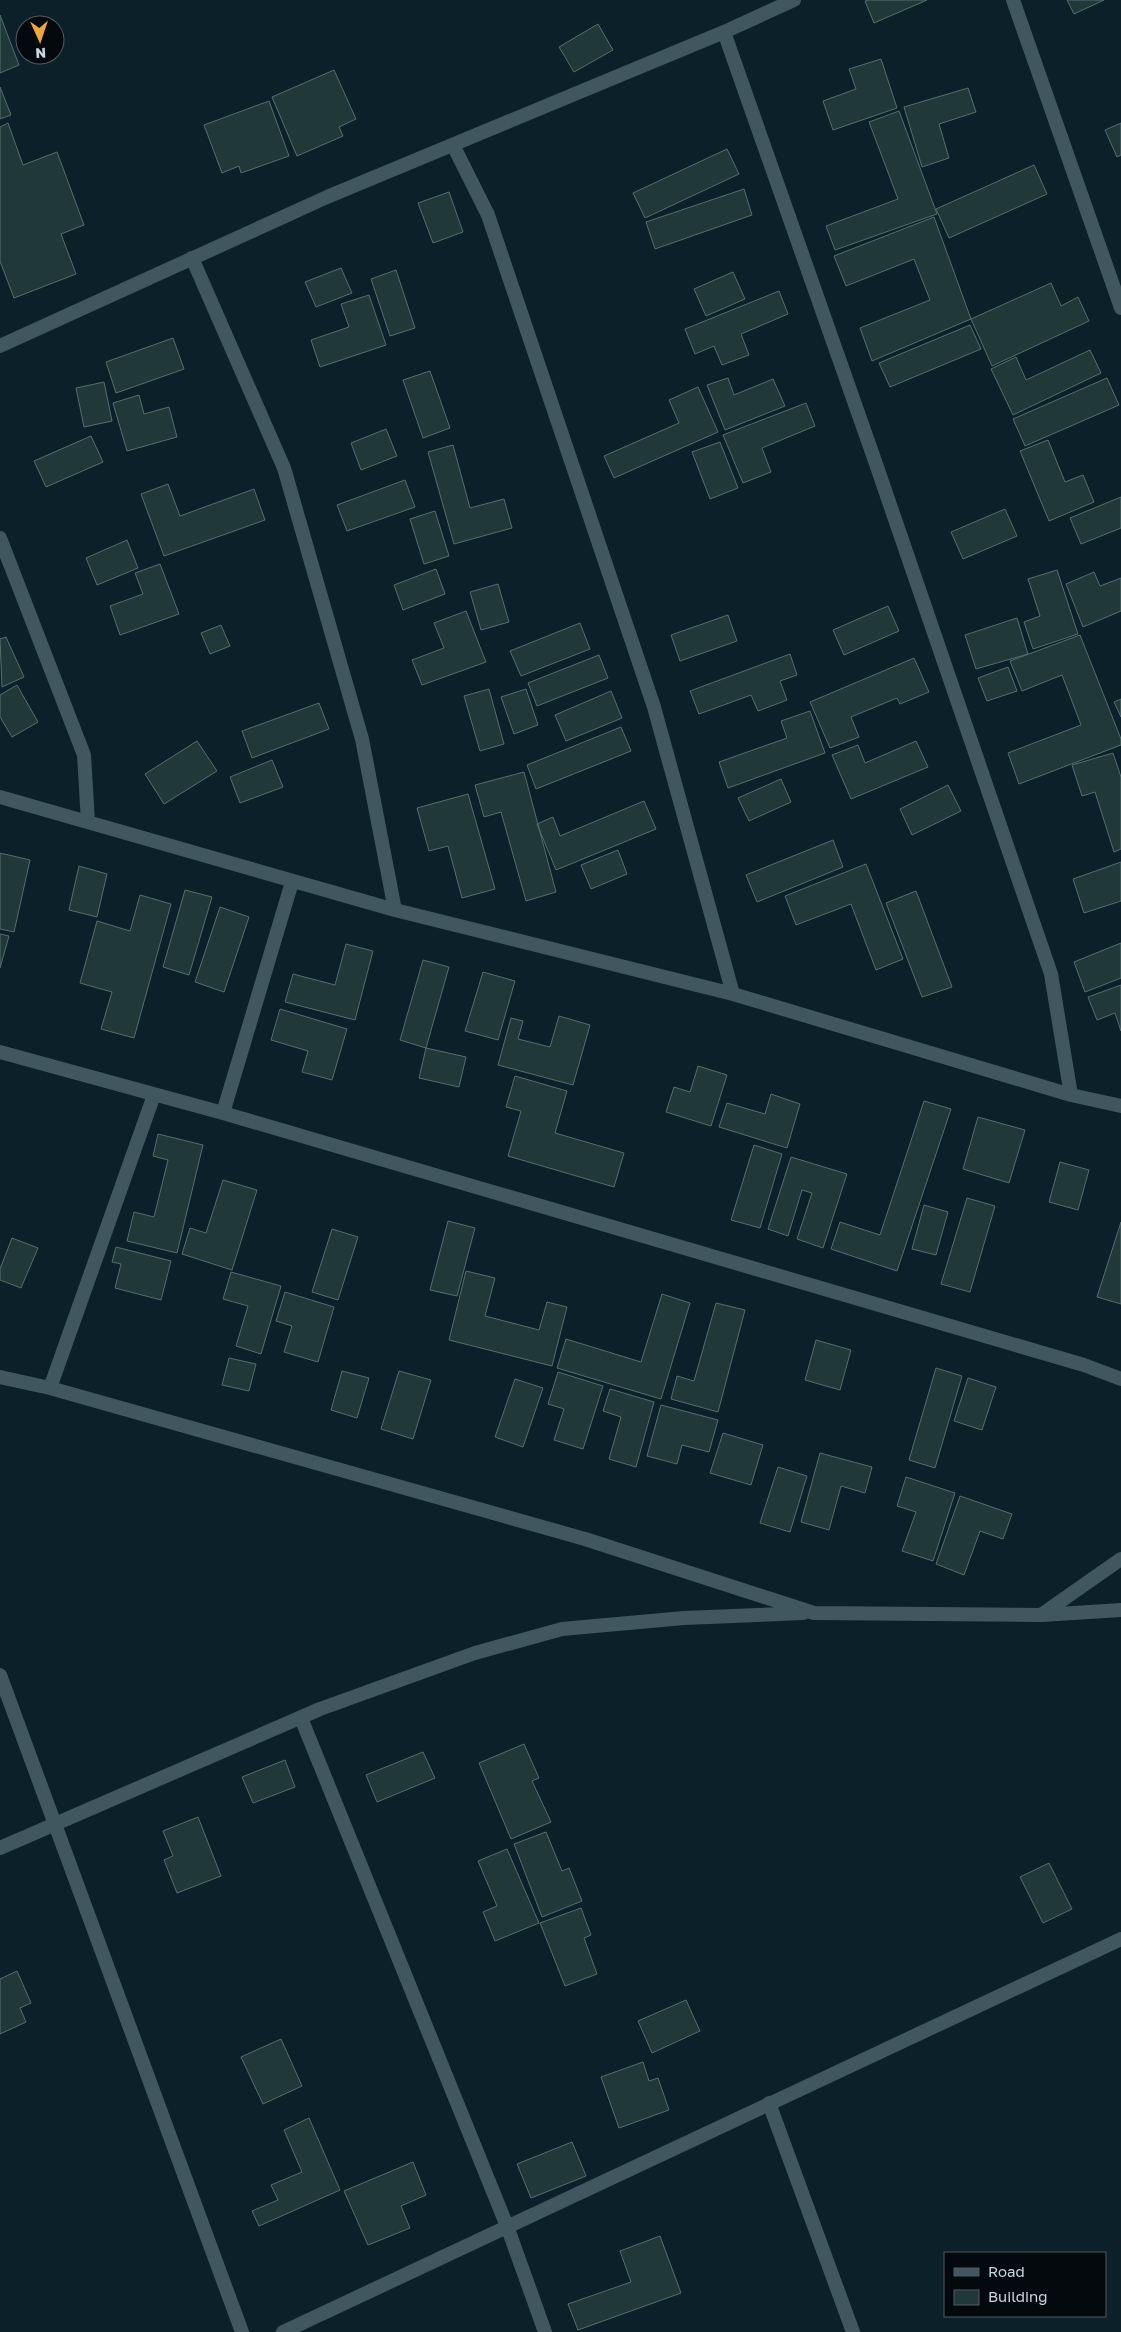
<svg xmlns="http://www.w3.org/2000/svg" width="1121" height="2332" font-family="'Golos Text',sans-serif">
<rect width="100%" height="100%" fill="#0b2028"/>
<path fill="#203838" stroke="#556f6e" d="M 868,0 L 927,0 L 874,23 L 865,1 Z
M 1067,0 L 1104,0 L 1074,14 Z
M 0,15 L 19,65 L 0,73 Z
M 598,24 L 613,50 L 574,72 L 559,47 Z
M 881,59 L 897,108 L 833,130 L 823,101 L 856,89 L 849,69 Z
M 334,70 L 356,119 L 339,127 L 343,136 L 297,156 L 272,97 Z
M 0,87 L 11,115 L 0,119 Z
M 968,88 L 976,112 L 939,124 L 949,158 L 922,167 L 904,107 Z
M 269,101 L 289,156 L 241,173 L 239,166 L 222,173 L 204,125 Z
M 899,111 L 937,214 L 835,250 L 826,226 L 898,199 L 869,122 Z
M 8,123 L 23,165 L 57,152 L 84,225 L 61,234 L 76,274 L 14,298 L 0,261 L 0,127 Z
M 1121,123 L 1121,155 L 1117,157 L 1105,130 Z
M 727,149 L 739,174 L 645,218 L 633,193 Z
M 1034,165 L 1047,194 L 949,238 L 936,209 Z
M 744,189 L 752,215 L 655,249 L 646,222 Z
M 449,192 L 463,232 L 433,243 L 418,203 Z
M 934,217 L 971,319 L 872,361 L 860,328 L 930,300 L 914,259 L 846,286 L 834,256 Z
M 341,268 L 352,293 L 316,307 L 305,282 Z
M 396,270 L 415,328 L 390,336 L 371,279 Z
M 733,272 L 745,299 L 706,316 L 694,289 Z
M 1051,283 L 1061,306 L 1078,297 L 1089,321 L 992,366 L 971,319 Z
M 779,291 L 788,314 L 741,334 L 749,355 L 722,365 L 714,346 L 695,354 L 685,329 Z
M 369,295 L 386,345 L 320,367 L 311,340 L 349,327 L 341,304 Z
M 970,325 L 981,349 L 890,387 L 879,363 Z
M 173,338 L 184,369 L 116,393 L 106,362 Z
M 1090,350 L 1101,373 L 1013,415 L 991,369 L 1016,357 L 1026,380 Z
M 430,371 L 450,428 L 423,438 L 403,380 Z
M 728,378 L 734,395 L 773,379 L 785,406 L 725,430 L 707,385 Z
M 1107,378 L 1119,405 L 1025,446 L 1013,419 Z
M 104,382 L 112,421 L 84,427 L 76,388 Z
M 698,387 L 718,432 L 614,478 L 604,456 L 679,423 L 669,400 Z
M 139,395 L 144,414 L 169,407 L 177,437 L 127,451 L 113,403 Z
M 806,403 L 815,426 L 762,448 L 771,472 L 743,483 L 723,435 Z
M 386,429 L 397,456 L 361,470 L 351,443 Z
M 91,436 L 103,462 L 46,487 L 34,461 Z
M 1048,440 L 1065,482 L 1083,475 L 1094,502 L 1049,521 L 1020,451 Z
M 720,442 L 738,488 L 710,499 L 692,452 Z
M 453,445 L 470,508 L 504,499 L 512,528 L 454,544 L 428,452 Z
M 405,480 L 415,507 L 347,531 L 337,505 Z
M 168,484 L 180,516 L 254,489 L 265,520 L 164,556 L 141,494 Z
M 1121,497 L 1121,528 L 1081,544 L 1070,518 Z
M 1005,509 L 1017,536 L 963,559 L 951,532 Z
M 435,511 L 449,556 L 424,564 L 410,519 Z
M 127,540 L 138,568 L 97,585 L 86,558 Z
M 160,564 L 179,614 L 120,635 L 110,606 L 143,594 L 135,573 Z
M 436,569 L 445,594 L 403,610 L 394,585 Z
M 1057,570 L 1078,634 L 1033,649 L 1024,622 L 1040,616 L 1028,579 Z
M 1094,572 L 1100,586 L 1121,578 L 1121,611 L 1083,627 L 1066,584 Z
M 498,584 L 509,622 L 481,630 L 470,592 Z
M 888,606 L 899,631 L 844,655 L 833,630 Z
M 466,611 L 486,662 L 422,685 L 412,660 L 444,648 L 434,623 Z
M 728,615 L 737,641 L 680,661 L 671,635 Z
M 1017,618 L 1028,654 L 976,669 L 965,635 Z
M 580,623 L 590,649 L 521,676 L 510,651 Z
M 221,625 L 230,646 L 210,654 L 201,633 Z
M 1080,635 L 1121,739 L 1121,745 L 1019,784 L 1008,753 L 1081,725 L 1062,675 L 1022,691 L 1010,661 Z
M 6,637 L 24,677 L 2,687 L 0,639 Z
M 790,654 L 797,675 L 780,681 L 787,700 L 758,711 L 751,695 L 699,714 L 690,691 Z
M 599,655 L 608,678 L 537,706 L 528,683 Z
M 914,658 L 929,692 L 900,704 L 897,698 L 851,717 L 859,737 L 830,748 L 810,702 Z
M 1008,667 L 1017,691 L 987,701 L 978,678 Z
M 17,685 L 38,722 L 12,737 L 0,717 L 0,695 Z
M 489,689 L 504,744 L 480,751 L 464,696 Z
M 526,689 L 538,725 L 514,734 L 501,697 Z
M 611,691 L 622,718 L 566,741 L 555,715 Z
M 1121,699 L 1121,717 L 1114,702 Z
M 319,703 L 329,729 L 252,758 L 242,731 Z
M 810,711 L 825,753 L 728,788 L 719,762 L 787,738 L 781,721 Z
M 621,727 L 631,751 L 536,789 L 527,765 Z
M 197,741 L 217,771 L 164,804 L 145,774 Z
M 916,741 L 928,767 L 851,799 L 832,755 L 858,745 L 865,763 Z
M 1113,753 L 1121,777 L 1121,849 L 1114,852 L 1095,792 L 1082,796 L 1072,765 Z
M 272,760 L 283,787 L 240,803 L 230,777 Z
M 524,772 L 556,892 L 526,901 L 501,812 L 484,817 L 475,785 Z
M 781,779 L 791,802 L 749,821 L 738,798 Z
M 948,785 L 961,811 L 912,835 L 900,809 Z
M 468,794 L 495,889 L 462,898 L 448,846 L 429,851 L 417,808 Z
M 644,801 L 656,829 L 556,870 L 537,824 L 553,817 L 560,836 Z
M 833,840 L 843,867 L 757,902 L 746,875 Z
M 618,850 L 627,874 L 591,889 L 581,865 Z
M 0,853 L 30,860 L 14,932 L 0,929 Z
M 1121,862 L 1121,901 L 1084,913 L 1073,879 Z
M 866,864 L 903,959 L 876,970 L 851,904 L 796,925 L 785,896 Z
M 79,866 L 107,874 L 97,917 L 69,910 Z
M 185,890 L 212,897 L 189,975 L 163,967 Z
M 916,891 L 952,987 L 922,997 L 886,903 Z
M 140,895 L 171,904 L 134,1038 L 101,1029 L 112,992 L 80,983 L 97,921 L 130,931 Z
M 220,907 L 249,917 L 224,992 L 195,982 Z
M 0,934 L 9,936 L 0,968 Z
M 1121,943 L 1121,978 L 1085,992 L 1074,962 Z
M 346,944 L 373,951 L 355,1020 L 285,1002 L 293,974 L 335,985 Z
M 423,960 L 449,967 L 426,1048 L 400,1040 Z
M 483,972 L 515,981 L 498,1040 L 465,1031 Z
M 1121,985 L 1121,1031 L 1115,1013 L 1097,1020 L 1088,997 Z
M 280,1009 L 347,1029 L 332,1080 L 302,1072 L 308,1051 L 271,1040 Z
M 559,1016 L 590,1025 L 573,1085 L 498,1065 L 511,1018 L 523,1021 L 518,1039 L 550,1047 Z
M 426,1048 L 466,1057 L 459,1087 L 419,1078 Z
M 698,1066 L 727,1075 L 711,1126 L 666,1112 L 674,1087 L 690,1092 Z
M 515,1076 L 567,1091 L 555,1133 L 624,1153 L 614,1187 L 508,1156 L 521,1111 L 506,1107 Z
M 771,1094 L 800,1104 L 787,1148 L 719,1127 L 727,1103 L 765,1114 Z
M 924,1101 L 951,1109 L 897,1271 L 831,1249 L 840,1222 L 880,1235 Z
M 978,1117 L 1025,1130 L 1009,1183 L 963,1169 Z
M 158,1134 L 203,1145 L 177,1253 L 127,1241 L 134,1212 L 154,1217 L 168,1160 L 153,1156 Z
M 754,1145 L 782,1154 L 760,1228 L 731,1220 Z
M 791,1157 L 847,1174 L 823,1248 L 797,1239 L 812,1193 L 802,1190 L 788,1236 L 768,1229 Z
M 1060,1162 L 1089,1170 L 1078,1210 L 1049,1202 Z
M 223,1180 L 257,1190 L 232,1270 L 182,1254 L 190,1228 L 206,1233 Z
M 967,1198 L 995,1206 L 970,1292 L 941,1284 Z
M 924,1205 L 948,1212 L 936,1255 L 912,1249 Z
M 448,1221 L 475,1228 L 457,1296 L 430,1290 Z
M 1121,1222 L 1121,1304 L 1097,1297 Z
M 332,1229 L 358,1237 L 338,1300 L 312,1292 Z
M 12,1238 L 38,1248 L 21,1288 L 0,1280 L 0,1269 Z
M 116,1247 L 171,1261 L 161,1300 L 115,1288 L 121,1264 L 112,1262 Z
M 466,1271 L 495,1278 L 485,1316 L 539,1330 L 547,1302 L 567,1307 L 552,1366 L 449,1340 Z
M 231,1272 L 281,1286 L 261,1354 L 236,1346 L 248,1306 L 223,1299 Z
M 285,1292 L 334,1307 L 318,1362 L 284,1352 L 292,1326 L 276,1321 Z
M 662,1294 L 690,1303 L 661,1399 L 557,1368 L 566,1339 L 641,1362 Z
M 716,1303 L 745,1310 L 718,1412 L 671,1399 L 677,1376 L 694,1381 Z
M 816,1340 L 851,1350 L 840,1390 L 805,1380 Z
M 229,1358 L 256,1364 L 249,1391 L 222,1385 Z
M 936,1368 L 962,1376 L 935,1468 L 909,1460 Z
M 342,1371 L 369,1378 L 357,1418 L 331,1410 Z
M 399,1371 L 431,1380 L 413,1439 L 381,1429 Z
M 558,1372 L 603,1386 L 583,1449 L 554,1440 L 564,1409 L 548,1404 Z
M 968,1378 L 996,1387 L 982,1430 L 954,1421 Z
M 515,1379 L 543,1388 L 523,1447 L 495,1437 Z
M 610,1389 L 654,1402 L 636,1467 L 609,1459 L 621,1417 L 603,1411 Z
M 661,1405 L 718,1420 L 709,1452 L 682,1445 L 677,1464 L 647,1456 Z
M 723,1433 L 763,1445 L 751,1485 L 710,1473 Z
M 820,1453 L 872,1467 L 865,1493 L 841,1486 L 829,1530 L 801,1522 Z
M 778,1467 L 807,1476 L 790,1532 L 760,1523 Z
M 906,1477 L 955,1493 L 933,1561 L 902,1551 L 916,1512 L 897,1506 Z
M 960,1496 L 1012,1514 L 1003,1539 L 980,1531 L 964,1575 L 936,1564 Z
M 524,1744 L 539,1778 L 532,1781 L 551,1822 L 511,1839 L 479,1763 Z
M 423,1752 L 435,1778 L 377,1802 L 366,1775 Z
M 285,1760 L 295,1787 L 253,1803 L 242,1777 Z
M 198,1817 L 221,1876 L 177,1893 L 164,1860 L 173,1856 L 163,1831 Z
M 546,1832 L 562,1871 L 569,1868 L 582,1901 L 542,1917 L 514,1844 Z
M 507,1849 L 539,1923 L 495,1941 L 483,1912 L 497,1906 L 478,1861 Z
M 1049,1863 L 1072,1909 L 1043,1923 L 1020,1877 Z
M 581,1908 L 591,1935 L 584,1938 L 597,1974 L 565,1986 L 540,1923 Z
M 17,1971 L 31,2003 L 20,2008 L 26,2022 L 0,2034 L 0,1979 Z
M 686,2000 L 700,2031 L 652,2053 L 638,2021 Z
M 281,2039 L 302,2086 L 263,2104 L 241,2057 Z
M 643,2062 L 649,2081 L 658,2078 L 669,2110 L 619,2128 L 601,2077 Z
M 309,2118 L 340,2190 L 259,2226 L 252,2211 L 278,2200 L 271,2185 L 302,2172 L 284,2130 Z
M 572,2142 L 586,2176 L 531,2198 L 517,2164 Z
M 413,2162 L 426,2195 L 401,2206 L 410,2228 L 368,2245 L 344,2191 Z
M 660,2236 L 681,2293 L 578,2330 L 568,2304 L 631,2282 L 620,2251 Z"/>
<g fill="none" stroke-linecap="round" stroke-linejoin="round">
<path stroke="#415760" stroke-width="14" d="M 1013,0 L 1121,308
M 724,32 L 875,461 L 1051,974 L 1071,1095
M 453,145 L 488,215 L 654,707 L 733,994
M 192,258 L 284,468 L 362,739 L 395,910
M 0,346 L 327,197 L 724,32 L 794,0
M 0,538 L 84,755 L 88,822
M 0,797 L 395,910 L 733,994 L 1071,1095 L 1121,1106
M 0,1052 L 223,1113 L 1084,1365 L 1121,1379
M 223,1113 L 292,882
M 0,1377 L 50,1388 L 585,1539 L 814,1613 L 1041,1615 L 1121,1559
M 50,1388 L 154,1095
M 1042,1615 L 1121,1610
M 0,1675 L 242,2332
M 301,1718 L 507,2226 L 545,2332
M 0,1848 L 320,1709 L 475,1653 L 562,1629 L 684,1618 L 803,1613
M 769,2103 L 853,2332
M 283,2332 L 1121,1939"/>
</g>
<rect x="944" y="2252" width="162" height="65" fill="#03090c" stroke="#525b5f"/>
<rect x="954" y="2268" width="25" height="8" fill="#415760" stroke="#525b5f"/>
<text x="988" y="2277" font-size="15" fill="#c9d6db">Road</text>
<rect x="954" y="2290" width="25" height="15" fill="#203838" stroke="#525b5f"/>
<text x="988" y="2302" font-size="15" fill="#c9d6db">Building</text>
<g transform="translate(40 40) rotate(177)"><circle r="24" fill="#03090c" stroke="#525b5f"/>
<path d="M0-4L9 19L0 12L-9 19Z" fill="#eda83b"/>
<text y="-8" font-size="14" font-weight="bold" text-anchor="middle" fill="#c9d6db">N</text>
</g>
</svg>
